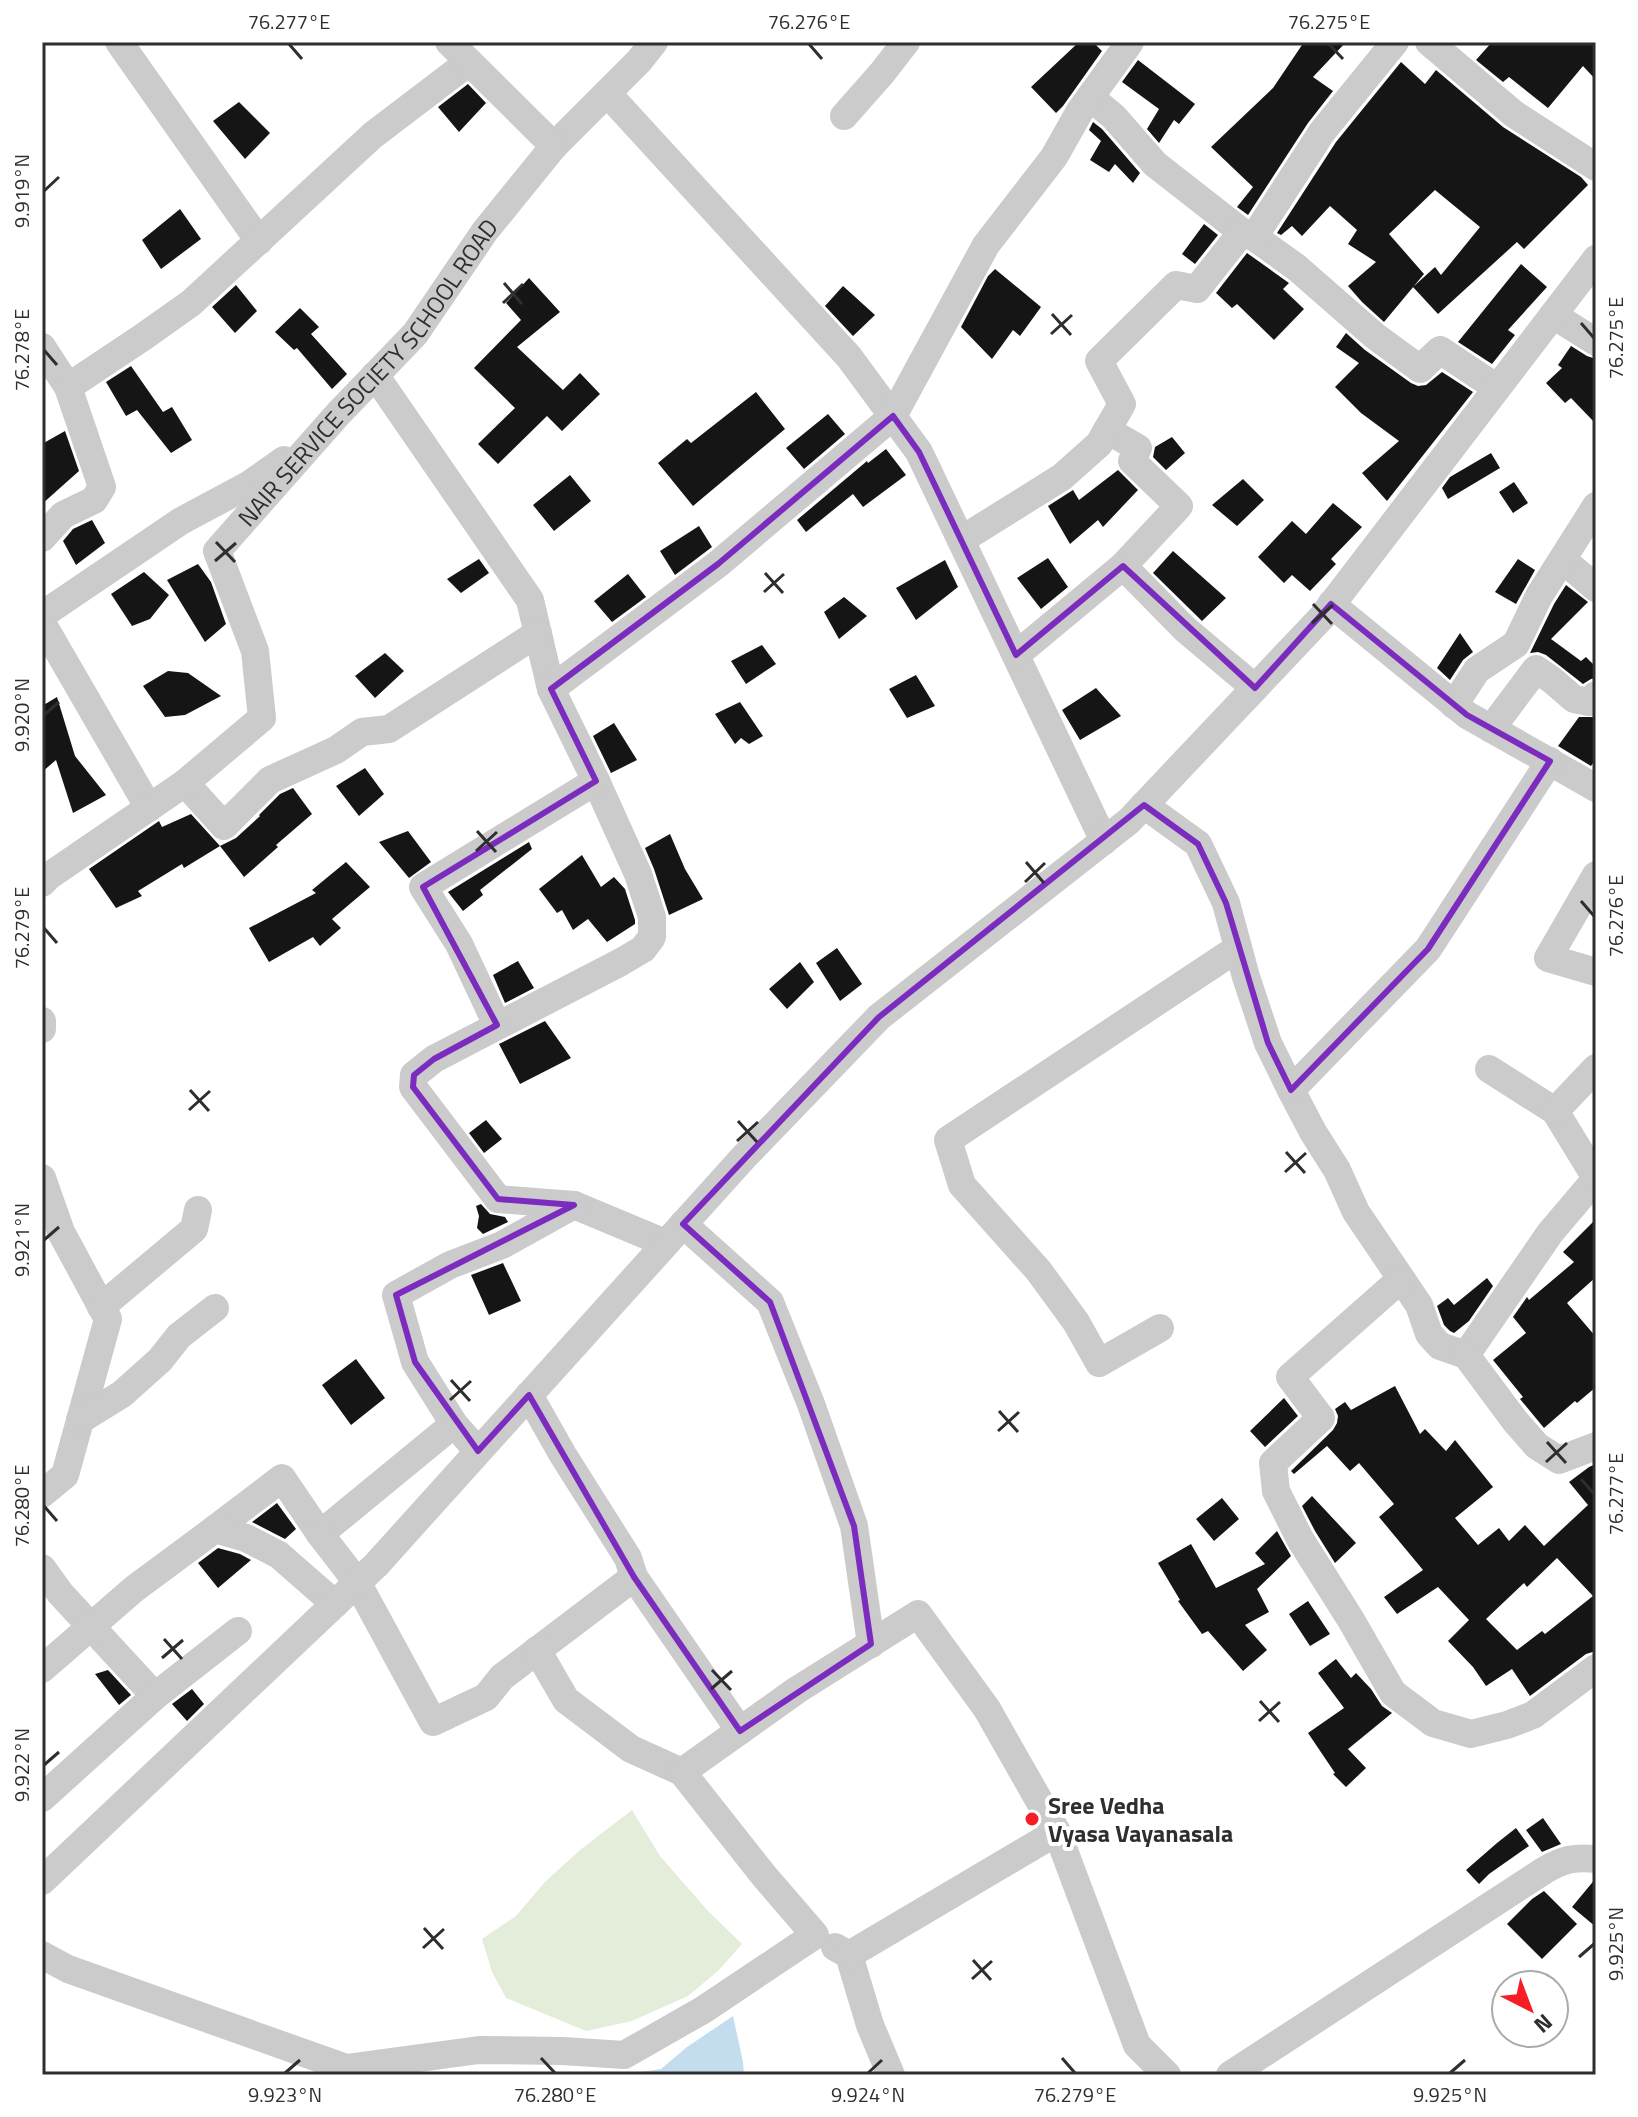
<svg xmlns="http://www.w3.org/2000/svg" width="1638" height="2117" font-family="'Titillium Web',sans-serif">
<rect width="100%" height="100%" fill="#fff"/>
<path fill="#e3edd9" d="M 632,1810 L 660,1856 L 708,1911 L 742,1944 L 718,1971 L 688,1996 L 632,2021 L 586,2031 L 506,1998 L 492,1972 L 482,1939 L 516,1916 L 545,1882 L 580,1850 Z"/>
<path fill="#c3ddef" d="M 733,2016 L 743,2062 L 744,2075 L 621,2075 L 661,2069 L 687,2047 Z"/>
<path fill="#151515" fill-rule="evenodd" d="M 1079,42 L 1093,42 L 1102,51 L 1063,106 L 1056,113 L 1031,87 Z
M 1304,42 L 1346,42 L 1313,77 L 1333,91 L 1308,123 L 1248,215 L 1237,207 L 1253,187 L 1211,147 L 1273,88 Z
M 1492,42 L 1596,42 L 1596,80 L 1583,66 L 1548,108 L 1509,77 L 1503,82 L 1476,60 Z
M 1138,60 L 1195,104 L 1179,124 L 1174,120 L 1159,143 L 1147,129 L 1159,109 L 1122,82 Z
M 1401,62 L 1425,84 L 1436,70 L 1503,127 L 1581,177 L 1588,185 L 1524,249 L 1517,242 L 1438,314 L 1413,287 L 1435,267 L 1441,275 L 1480,227 L 1435,190 L 1389,234 L 1424,274 L 1384,322 L 1362,302 L 1348,286 L 1376,262 L 1348,244 L 1357,230 L 1330,206 L 1302,236 L 1292,226 L 1281,235 L 1277,233 L 1336,142 Z
M 468,84 L 486,103 L 459,132 L 438,107 Z
M 239,102 L 270,133 L 245,159 L 213,121 Z
M 1093,122 L 1102,129 L 1140,173 L 1133,183 L 1115,164 L 1109,172 L 1090,160 L 1101,141 L 1089,130 Z
M 180,209 L 201,239 L 161,269 L 142,240 Z
M 1204,224 L 1218,235 L 1195,264 L 1182,254 Z
M 1247,253 L 1289,283 L 1283,289 L 1304,309 L 1274,340 L 1237,304 L 1232,308 L 1216,293 Z
M 1521,264 L 1547,287 L 1508,330 L 1515,335 L 1492,364 L 1458,342 Z
M 995,269 L 1041,307 L 1020,336 L 1013,330 L 992,359 L 961,327 L 988,276 Z
M 529,278 L 560,312 L 517,347 L 563,390 L 580,373 L 600,394 L 562,431 L 547,416 L 498,464 L 478,444 L 515,408 L 474,368 L 521,320 L 506,303 Z
M 236,285 L 257,311 L 235,333 L 212,307 Z
M 843,286 L 875,315 L 853,336 L 825,306 Z
M 300,308 L 319,327 L 311,334 L 347,374 L 332,389 L 297,348 L 294,350 L 275,332 Z
M 1346,333 L 1365,350 L 1411,383 L 1418,386 L 1426,385 L 1442,372 L 1473,392 L 1387,501 L 1362,473 L 1399,441 L 1361,413 L 1335,387 L 1359,363 L 1336,347 Z
M 1571,346 L 1587,356 L 1596,359 L 1596,424 L 1571,398 L 1565,403 L 1546,383 L 1562,368 L 1558,365 Z
M 131,366 L 163,412 L 172,407 L 192,440 L 171,453 L 137,410 L 126,416 L 106,382 Z
M 756,392 L 785,429 L 693,506 L 658,463 L 687,439 L 691,443 Z
M 828,414 L 845,434 L 804,469 L 786,448 Z
M 65,431 L 79,471 L 42,504 L 42,444 Z
M 1172,437 L 1185,453 L 1166,470 L 1153,457 L 1155,447 Z
M 886,449 L 906,475 L 863,507 L 853,494 L 806,532 L 797,520 L 867,461 L 868,463 Z
M 1491,453 L 1500,468 L 1448,499 L 1442,488 L 1450,477 Z
M 1118,470 L 1138,490 L 1103,527 L 1098,520 L 1070,544 L 1048,506 L 1073,490 L 1079,500 Z
M 570,475 L 591,501 L 554,531 L 533,505 Z
M 1243,479 L 1264,500 L 1237,526 L 1212,505 Z
M 1514,482 L 1528,503 L 1513,513 L 1499,492 Z
M 1333,503 L 1362,527 L 1331,559 L 1336,564 L 1310,591 L 1292,575 L 1284,583 L 1258,557 L 1292,521 L 1306,534 Z
M 92,520 L 105,543 L 76,565 L 63,541 L 73,529 Z
M 699,526 L 712,547 L 675,575 L 660,551 Z
M 1173,551 L 1226,598 L 1202,621 L 1153,573 Z
M 1048,558 L 1068,587 L 1041,609 L 1017,578 Z
M 479,559 L 489,573 L 461,593 L 447,579 Z
M 1518,559 L 1535,570 L 1516,604 L 1495,592 Z
M 945,560 L 958,587 L 916,620 L 896,588 Z
M 198,564 L 211,582 L 226,624 L 205,642 L 167,580 Z
M 144,572 L 169,595 L 150,619 L 132,626 L 111,594 Z
M 628,574 L 646,597 L 612,622 L 594,601 Z
M 1566,585 L 1588,602 L 1551,639 L 1581,661 L 1586,657 L 1596,667 L 1596,678 L 1591,679 L 1583,684 L 1546,655 L 1538,652 L 1530,653 L 1554,604 Z
M 844,597 L 867,616 L 839,639 L 824,612 Z
M 1460,633 L 1473,652 L 1463,660 L 1450,680 L 1437,668 Z
M 762,645 L 776,664 L 746,684 L 731,661 Z
M 385,653 L 404,671 L 375,698 L 355,676 Z
M 168,671 L 188,673 L 221,696 L 185,715 L 165,717 L 143,686 Z
M 916,675 L 935,706 L 907,718 L 889,689 Z
M 1096,688 L 1121,716 L 1080,740 L 1062,710 Z
M 57,697 L 75,756 L 106,795 L 73,813 L 56,760 L 42,772 L 42,706 Z
M 740,702 L 763,736 L 749,744 L 741,738 L 735,744 L 715,714 Z
M 1579,717 L 1596,717 L 1596,759 L 1591,766 L 1558,746 Z
M 614,723 L 637,760 L 611,773 L 593,736 Z
M 365,768 L 384,794 L 359,816 L 336,786 Z
M 293,788 L 312,814 L 276,845 L 278,847 L 244,877 L 220,846 L 236,838 L 260,816 L 259,815 L 280,794 Z
M 191,814 L 220,846 L 184,868 L 182,864 L 138,891 L 142,896 L 116,908 L 89,869 L 159,821 L 162,827 Z
M 408,831 L 431,862 L 409,878 L 379,842 Z
M 670,834 L 685,869 L 703,899 L 669,915 L 654,869 L 645,848 Z
M 529,842 L 532,849 L 480,890 L 483,895 L 463,911 L 448,892 Z
M 582,855 L 601,887 L 614,877 L 625,889 L 635,920 L 635,924 L 607,942 L 588,919 L 573,930 L 562,910 L 557,913 L 539,889 Z
M 346,862 L 370,887 L 332,919 L 341,928 L 320,946 L 313,937 L 269,962 L 249,928 L 316,893 L 312,890 Z
M 837,948 L 862,984 L 840,1001 L 816,963 Z
M 518,961 L 534,988 L 505,1003 L 493,975 Z
M 800,962 L 814,982 L 787,1009 L 769,989 Z
M 545,1021 L 571,1058 L 520,1084 L 499,1044 Z
M 486,1120 L 502,1139 L 484,1153 L 469,1133 Z
M 481,1204 L 490,1214 L 505,1217 L 508,1222 L 483,1234 L 477,1228 L 479,1216 L 476,1206 Z
M 1596,1219 L 1596,1277 L 1567,1303 L 1596,1337 L 1596,1387 L 1577,1403 L 1575,1401 L 1544,1428 L 1520,1399 L 1523,1397 L 1493,1360 L 1526,1333 L 1513,1317 L 1527,1297 L 1529,1300 L 1574,1262 L 1563,1252 Z
M 503,1263 L 521,1301 L 489,1315 L 471,1275 Z
M 1487,1278 L 1493,1286 L 1469,1321 L 1454,1333 L 1450,1331 L 1444,1325 L 1437,1306 L 1448,1298 L 1454,1305 Z
M 356,1359 L 385,1398 L 351,1425 L 322,1385 Z
M 1395,1386 L 1420,1434 L 1425,1429 L 1446,1451 L 1455,1440 L 1493,1487 L 1455,1518 L 1478,1545 L 1499,1528 L 1509,1541 L 1525,1525 L 1544,1546 L 1588,1505 L 1569,1482 L 1589,1467 L 1596,1464 L 1596,1651 L 1586,1654 L 1530,1696 L 1512,1669 L 1486,1686 L 1473,1667 L 1448,1641 L 1469,1620 L 1438,1587 L 1397,1614 L 1384,1597 L 1423,1570 L 1379,1517 L 1394,1504 L 1359,1463 L 1350,1471 L 1327,1446 L 1294,1474 L 1291,1471 L 1333,1430 L 1337,1423 L 1338,1416 L 1335,1409 L 1345,1402 L 1351,1410 ZM 1557,1558 L 1593,1596 L 1545,1634 L 1542,1631 L 1517,1650 L 1486,1619 L 1524,1583 L 1527,1587 Z
M 1284,1398 L 1298,1416 L 1265,1447 L 1250,1431 Z
M 1312,1496 L 1356,1543 L 1335,1563 L 1315,1531 L 1302,1506 Z
M 1222,1498 L 1239,1519 L 1214,1541 L 1196,1519 Z
M 277,1503 L 296,1529 L 285,1539 L 252,1522 Z
M 1277,1531 L 1291,1556 L 1257,1589 L 1269,1612 L 1245,1625 L 1267,1650 L 1243,1671 L 1208,1631 L 1202,1634 L 1178,1601 L 1180,1600 L 1158,1563 L 1191,1544 L 1216,1588 L 1265,1564 L 1255,1553 Z
M 218,1548 L 240,1554 L 251,1560 L 218,1588 L 198,1563 Z
M 1308,1601 L 1330,1634 L 1310,1646 L 1289,1614 Z
M 1336,1659 L 1351,1678 L 1356,1673 L 1371,1689 L 1382,1706 L 1392,1713 L 1348,1749 L 1366,1768 L 1346,1787 L 1333,1774 L 1335,1773 L 1308,1733 L 1344,1708 L 1318,1673 Z
M 108,1670 L 131,1695 L 119,1705 L 95,1674 Z
M 192,1689 L 204,1704 L 187,1721 L 172,1704 Z
M 1543,1818 L 1561,1844 L 1542,1852 L 1526,1830 Z
M 1516,1828 L 1529,1846 L 1489,1874 L 1479,1884 L 1466,1870 L 1497,1843 Z
M 1596,1878 L 1596,1927 L 1572,1907 Z
M 1544,1891 L 1577,1924 L 1542,1959 L 1507,1924 L 1532,1899 Z"/>
<g fill="none" stroke-linecap="round" stroke-linejoin="round">
<g stroke="#cbcbcb" stroke-width="28">
<path d="M 119,42 L 259,241"/>
<path d="M 1429,42 L 1514,114 L 1596,167"/>
<path d="M 607,93 L 849,357 L 919,452 L 1104,841"/>
<path d="M 1090,97 L 1114,117 L 1155,164 L 1242,232"/>
<path d="M 844,116 L 882,73 L 906,42"/>
<path d="M 554,146 L 639,61 L 654,42"/>
<path d="M 1254,237 L 1296,267 L 1375,336 L 1420,369 L 1440,350 L 1497,388"/>
<path d="M 1553,315 L 1596,342"/>
<path d="M 42,347 L 68,387"/>
<path d="M 375,375 L 530,600 L 551,689 L 596,781 L 638,874 L 652,917 L 652,937 L 643,949 L 621,962 L 434,1059 L 414,1075 L 413,1087 L 498,1199 L 574,1205 L 665,1243"/>
<path d="M 1107,430 L 1138,448 L 1132,461 L 1179,506 L 1123,566"/>
<path d="M 42,538 L 63,515 L 94,500 L 102,487 L 68,387 L 143,337 L 191,303 L 373,135 L 469,62"/>
<path d="M 961,540 L 1062,477 L 1099,444 L 1122,404 L 1099,361 L 1176,285 L 1197,289 L 1242,232 L 1254,237 L 1322,132 L 1395,42"/>
<path d="M 1563,560 L 1596,588"/>
<path d="M 1331,604 L 1467,715 L 1596,788"/>
<path d="M 42,615 L 181,521 L 250,484 L 284,460"/>
<path d="M 42,623 L 149,808"/>
<path d="M 1016,655 L 1123,566 L 1185,629 L 1255,688"/>
<path d="M 551,689 L 718,564 L 893,416 L 986,245 L 1054,157 L 1080,111 L 1130,42"/>
<path d="M 1454,705 L 1477,670 L 1516,644 L 1539,596 L 1596,506"/>
<path d="M 1491,729 L 1536,669 L 1552,680 L 1574,699 L 1589,702 L 1596,695"/>
<path d="M 185,783 L 224,826 L 270,780 L 336,750 L 362,732 L 389,729 L 538,633"/>
<path d="M 1144,805 L 1198,844 L 1226,903 L 1246,977 L 1268,1043 L 1291,1090 L 1313,1132 L 1337,1170 L 1356,1212 L 1419,1305 L 1429,1334 L 1440,1346 L 1466,1355 L 1550,1233 L 1589,1187 L 1596,1183"/>
<path d="M 1596,875 L 1548,958 L 1596,972"/>
<path id="s1" d="M 42,883 L 49,876 L 185,783 L 262,718 L 255,651 L 217,551 L 338,414 L 415,334 L 485,231 L 554,146 L 449,42"/>
<path d="M 42,1021 L 42,1029"/>
<path d="M 497,1025 L 459,944 L 423,887 L 596,781"/>
<path d="M 1489,1069 L 1555,1111 L 1596,1178"/>
<path d="M 1291,1090 L 1428,949 L 1550,761"/>
<path d="M 1555,1111 L 1596,1068"/>
<path d="M 42,1178 L 61,1232 L 108,1319 L 65,1475 L 42,1494"/>
<path d="M 683,1224 L 770,1302 L 811,1404 L 854,1526 L 871,1644"/>
<path d="M 1401,1279 L 1290,1377 L 1321,1418 L 1273,1463 L 1276,1491 L 1300,1539 L 1351,1620 L 1393,1693 L 1433,1723 L 1471,1734 L 1507,1725 L 1533,1715 L 1596,1668"/>
<path d="M 101,1307 L 194,1229 L 198,1210"/>
<path d="M 1160,1328 L 1099,1363 L 1076,1322 L 1038,1270 L 962,1185 L 948,1140 L 1238,948"/>
<path d="M 1466,1355 L 1515,1421 L 1537,1446 L 1559,1460 L 1596,1446"/>
<path d="M 529,1395 L 563,1455 L 628,1558 L 634,1577 L 740,1731"/>
<path d="M 80,1420 L 122,1394 L 160,1360 L 179,1336 L 215,1308"/>
<path d="M 478,1451 L 454,1424 L 415,1362 L 396,1295 L 450,1265 L 502,1245 L 574,1205"/>
<path d="M 215,1529 L 282,1478 L 320,1534 L 454,1424"/>
<path d="M 320,1534 L 357,1582 L 433,1722 L 486,1697 L 502,1677 L 634,1577"/>
<path d="M 42,1568 L 60,1593 L 155,1696"/>
<path d="M 537,1650 L 566,1700 L 631,1749 L 682,1772"/>
<path d="M 42,1669 L 134,1589 L 215,1529 L 246,1538 L 279,1555 L 335,1604"/>
<path d="M 42,1798 L 155,1696 L 238,1631"/>
<path d="M 42,1881 L 376,1565 L 743,1158 L 879,1017 L 1129,821 L 1322,617 L 1596,259"/>
<path d="M 835,1947 L 849,1955 L 870,2025 L 891,2075"/>
<path d="M 42,1955 L 68,1969 L 346,2068 L 479,2050 L 563,2051 L 624,2055 L 703,2010 L 815,1935 L 765,1877 L 682,1772 L 797,1690 L 918,1614 L 987,1709 L 1057,1832 L 1137,2045 L 1167,2075"/>
<path d="M 849,1955 L 1057,1832"/>
<path d="M 1230,2075 L 1545,1870 C 1564,1859 1574,1857 1596,1859"/>
</g>
</g>
<path fill="none" stroke="#7b2cbf" stroke-width="6" stroke-linejoin="round" d="M 893,416 L 919,452 L 1016,655 L 1123,566 L 1255,688 L 1331,604 L 1467,715 L 1550,761 L 1428,949 L 1291,1090 L 1268,1043 L 1226,903 L 1198,844 L 1144,805 L 879,1017 L 683,1224 L 770,1302 L 854,1526 L 871,1644 L 740,1731 L 634,1577 L 529,1395 L 478,1451 L 415,1362 L 396,1295 L 574,1205 L 498,1199 L 413,1087 L 414,1075 L 434,1059 L 497,1025 L 423,887 L 596,781 L 551,689 L 718,564 Z"/>
<path fill="none" stroke="#2e2e2e" stroke-width="3" d="M 289,44 L 302,59M 809,44 L 822,59M 1329,44 L 1343,59M 44,191 L 59,177M 504,283 L 522,304M 503,303 L 523,284M 1052,314 L 1071,335M 1581,323 L 1594,338M 1051,334 L 1072,315M 44,350 L 57,365M 216,542 L 235,562M 215,561 L 236,543M 765,573 L 783,593M 764,592 L 784,574M 1313,604 L 1332,624M 1312,623 L 1333,605M 44,715 L 59,702M 477,831 L 496,852M 476,851 L 497,832M 1026,862 L 1044,883M 1025,882 L 1045,863M 1581,901 L 1594,916M 44,928 L 57,943M 190,1090 L 209,1111M 189,1110 L 210,1091M 738,1121 L 757,1142M 737,1141 L 758,1122M 1286,1152 L 1305,1173M 1285,1172 L 1306,1153M 44,1240 L 59,1227M 451,1380 L 470,1401M 450,1400 L 471,1381M 999,1411 L 1018,1432M 998,1431 L 1019,1412M 1547,1442 L 1566,1463M 1546,1462 L 1567,1443M 1581,1479 L 1594,1494M 44,1506 L 57,1521M 164,1639 L 182,1659M 162,1658 L 183,1640M 712,1670 L 731,1690M 711,1689 L 732,1671M 1260,1701 L 1279,1722M 1259,1721 L 1280,1702M 44,1765 L 59,1752M 424,1928 L 443,1949M 423,1948 L 444,1929M 1579,1957 L 1594,1944M 973,1960 L 991,1980M 972,1979 L 992,1961M 541,2058 L 555,2073M 1062,2058 L 1075,2073M 285,2073 L 300,2060M 868,2073 L 882,2060M 1450,2073 L 1465,2060"/>
<circle fill="#f71d27" stroke="#fff" stroke-width="3" cx="1032" cy="1819" r="8"/>
<g text-anchor="middle" dominant-baseline="central" stroke-width="8" stroke-linejoin="round" paint-order="stroke">
<g font-size="24" fill="#2e2e2e" stroke="#fff">
<text stroke="none"><textPath href="#s1" startOffset="684">NAIR SERVICE SOCIETY SCHOOL ROAD</textPath></text>
</g>
<g font-size="24" font-weight="bold" fill="#2e2e2e" stroke="#fff" text-anchor="start">
<text x="1048" y="1805">Sree Vedha<tspan x="1048" dy="28">Vyasa Vayanasala</tspan></text>
</g>
</g>
<rect width="1638" height="2117" fill="none" stroke="#ffffff" stroke-width="88"/>
<g transform="translate(1530 2009) rotate(138)"><circle r="38" fill="#ffffff" stroke="#ababab" stroke-width="2"/>
<path d="M0-6L14 30L0 20L-14 30Z" fill="#f71d27"/>
<text y="-12" font-size="22" font-weight="bold" text-anchor="middle" fill="#2e2e2e">N</text>
</g>
<rect x="44" y="44" width="1550" height="2029" fill="none" stroke="#2e2e2e" stroke-width="3"/>
<g font-size="20" text-anchor="middle" fill="#2e2e2e">
<text x="289" y="29">76.277°E</text>
<text x="809" y="29">76.276°E</text>
<text x="1329" y="29">76.275°E</text>
<text transform="translate(22 191) rotate(-90)" y="7">9.919°N</text>
<text transform="translate(1616 338) rotate(-90)" y="7">76.275°E</text>
<text transform="translate(22 350) rotate(-90)" y="7">76.278°E</text>
<text transform="translate(22 715) rotate(-90)" y="7">9.920°N</text>
<text transform="translate(1616 916) rotate(-90)" y="7">76.276°E</text>
<text transform="translate(22 928) rotate(-90)" y="7">76.279°E</text>
<text transform="translate(22 1240) rotate(-90)" y="7">9.921°N</text>
<text transform="translate(1616 1494) rotate(-90)" y="7">76.277°E</text>
<text transform="translate(22 1506) rotate(-90)" y="7">76.280°E</text>
<text transform="translate(22 1765) rotate(-90)" y="7">9.922°N</text>
<text transform="translate(1616 1944) rotate(-90)" y="7">9.925°N</text>
<text x="285" y="2102">9.923°N</text>
<text x="555" y="2102">76.280°E</text>
<text x="868" y="2102">9.924°N</text>
<text x="1075" y="2102">76.279°E</text>
<text x="1450" y="2102">9.925°N</text>
</g>
</svg>
